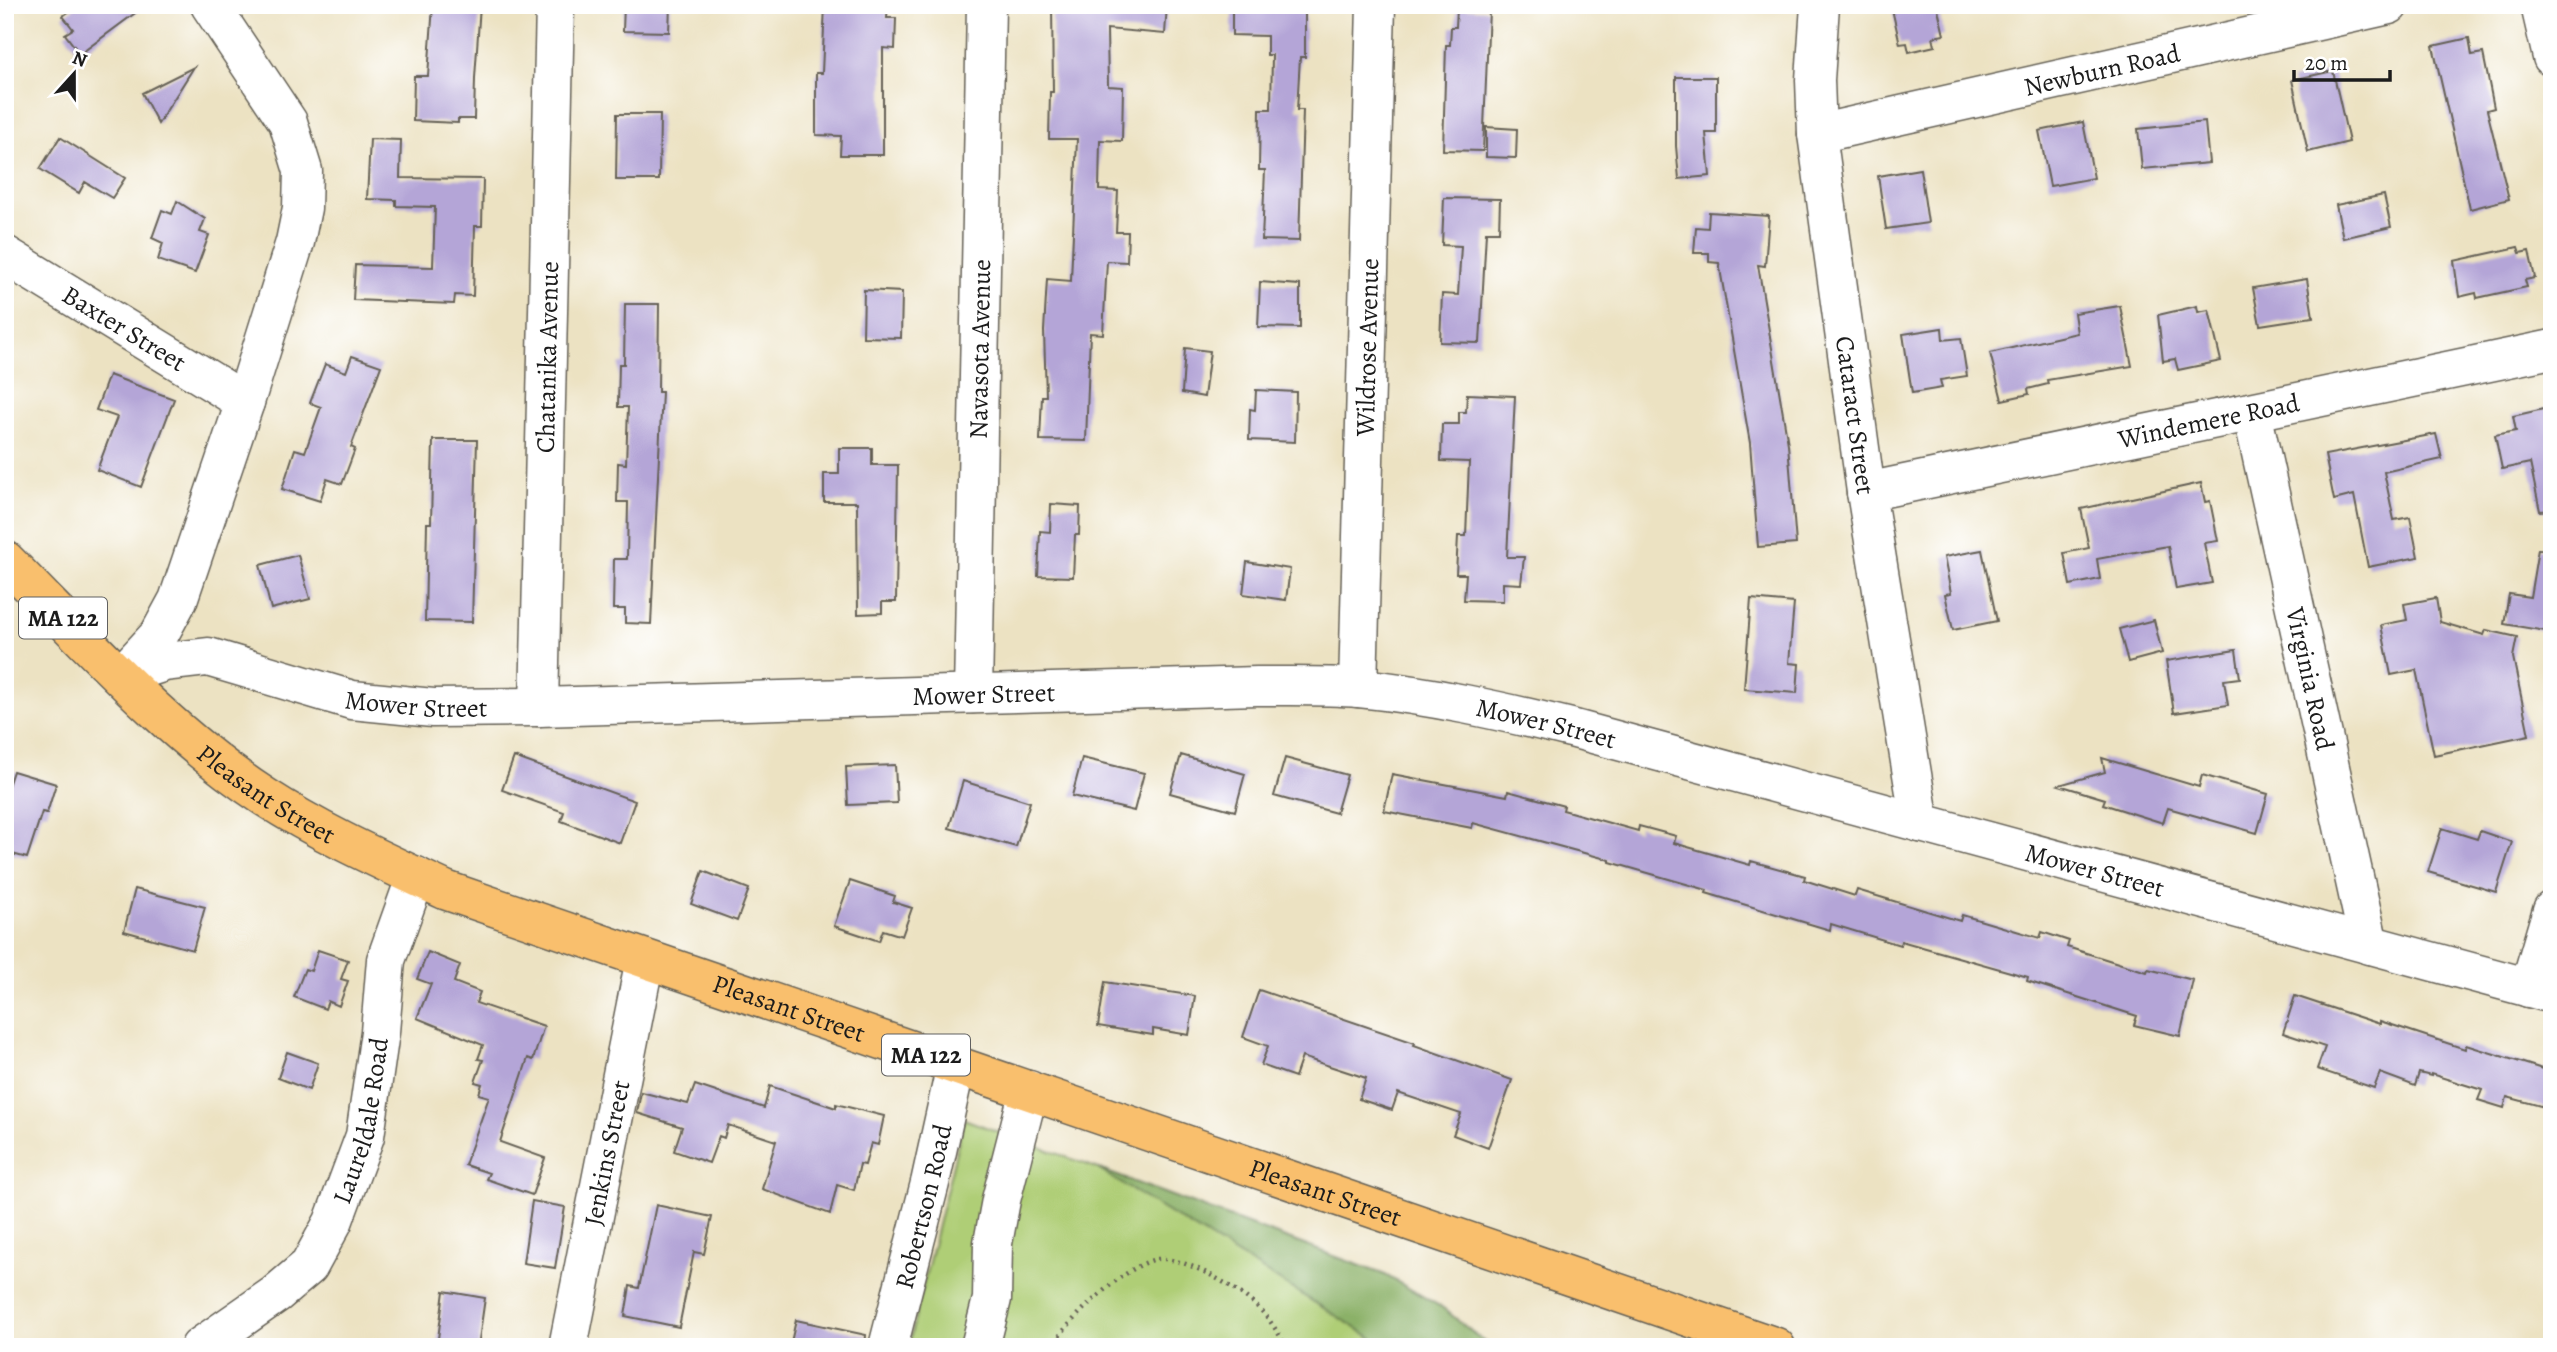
<svg xmlns="http://www.w3.org/2000/svg" width="2557" height="1352" font-family="Alegreya,serif">
<rect width="100%" height="100%" fill="#fff"/>
<filter id="ink" filterUnits="userSpaceOnUse"><feTurbulence type="fractalNoise" baseFrequency=".0143" numOctaves="2"/><feDisplacementMap in="SourceGraphic" scale="14" xChannelSelector="R" yChannelSelector="G"/><feConvolveMatrix kernelMatrix="1 2 1 2 8 2 1 2 1" color-interpolation-filters="sRGB"/></filter>
<filter id="wash" filterUnits="userSpaceOnUse"><feTurbulence type="fractalNoise" baseFrequency=".00686" numOctaves="4" result="noise"/><feDisplacementMap in="SourceGraphic" scale="28" xChannelSelector="R" yChannelSelector="G"/><feGaussianBlur stdDeviation="1.57" result="paint"/><feColorMatrix in="noise" values="0 0 0 0 0 0 0 0 0 0 0 0 0 0 0 0 0 1.4 0 .05"/><feComposite in="paint" operator="in"/></filter>
<g filter="url(#wash)">
<rect width="100%" height="100%" fill="#ece2c2"/>
<path fill="#afce76" stroke="#667549" stroke-width="2" d="M 964,1119 L 1385,1275 L 1443,1308 L 1490,1347 L 908,1347 Z"/>
<path fill="#8bb167" stroke="#546642" stroke-width="2" d="M 1096,1168 L 1385,1275 L 1443,1308 L 1490,1347 L 1387,1347 Z"/>
<g id="blocks">
<path fill="#b4a5d7" d="M 78,5 L 146,5 L 80,54 L 65,34 L 73,29 L 63,16 Z
M 433,5 L 480,5 L 475,78 L 474,119 L 458,119 L 458,123 L 413,121 L 414,76 L 428,76 Z
M 624,5 L 670,5 L 669,32 L 623,31 Z
M 825,5 L 888,5 L 887,18 L 896,18 L 895,49 L 883,48 L 883,155 L 840,155 L 841,136 L 816,135 L 816,73 L 822,73 Z
M 1052,5 L 1167,5 L 1165,34 L 1107,29 L 1108,86 L 1123,87 L 1122,141 L 1100,140 L 1099,190 L 1118,191 L 1116,232 L 1128,232 L 1127,262 L 1107,261 L 1103,334 L 1090,333 L 1086,441 L 1040,440 L 1042,396 L 1046,396 L 1044,331 L 1047,279 L 1071,281 L 1077,139 L 1049,139 L 1050,92 L 1053,92 Z
M 1891,5 L 1937,5 L 1944,35 L 1933,37 L 1935,46 L 1909,52 L 1907,43 L 1900,44 Z
M 1232,8 L 1305,9 L 1305,57 L 1300,57 L 1297,110 L 1303,110 L 1299,241 L 1262,240 L 1265,170 L 1259,170 L 1260,109 L 1271,109 L 1272,55 L 1267,55 L 1267,36 L 1232,35 Z
M 1457,8 L 1489,10 L 1483,151 L 1443,150 L 1446,45 L 1450,45 L 1451,27 L 1456,27 Z
M 2469,38 L 2472,55 L 2483,53 L 2494,108 L 2487,110 L 2509,199 L 2470,209 L 2433,46 Z
M 194,67 L 158,124 L 142,93 Z
M 2333,71 L 2349,142 L 2308,152 L 2292,80 Z
M 1676,77 L 1716,77 L 1716,133 L 1706,133 L 1710,176 L 1679,179 L 1676,146 Z
M 617,114 L 660,114 L 659,180 L 616,180 Z
M 2083,122 L 2094,178 L 2050,186 L 2039,131 Z
M 2205,122 L 2209,163 L 2142,169 L 2138,129 Z
M 1486,127 L 1517,129 L 1516,158 L 1486,157 Z
M 60,137 L 125,178 L 112,198 L 85,182 L 79,193 L 40,169 Z
M 370,139 L 401,140 L 400,178 L 483,179 L 482,226 L 475,226 L 473,296 L 455,295 L 454,304 L 353,300 L 355,265 L 433,267 L 435,207 L 396,206 L 396,200 L 367,199 Z
M 1920,169 L 1928,223 L 1886,229 L 1878,176 Z
M 2384,195 L 2391,227 L 2343,238 L 2336,205 Z
M 1444,198 L 1500,199 L 1499,232 L 1486,232 L 1480,343 L 1440,342 L 1442,294 L 1458,295 L 1461,246 L 1442,245 Z
M 177,201 L 205,219 L 200,232 L 209,235 L 195,273 L 158,260 L 163,243 L 152,238 L 162,210 L 172,214 Z
M 1709,212 L 1769,216 L 1765,266 L 1758,265 L 1788,444 L 1796,544 L 1758,547 L 1750,443 L 1719,263 L 1709,262 L 1709,253 L 1694,253 L 1696,227 L 1708,228 Z
M 2518,247 L 2520,253 L 2529,251 L 2535,278 L 2525,280 L 2527,287 L 2477,298 L 2476,293 L 2459,297 L 2454,261 Z
M 2307,279 L 2313,317 L 2260,325 L 2253,288 Z
M 1260,282 L 1300,285 L 1300,328 L 1258,327 Z
M 864,290 L 902,292 L 901,338 L 863,337 Z
M 625,304 L 659,304 L 658,392 L 662,392 L 651,624 L 625,623 L 625,609 L 613,609 L 614,559 L 627,559 L 628,502 L 617,502 L 618,463 L 626,464 L 628,407 L 618,407 L 619,364 L 624,364 Z
M 2120,306 L 2132,366 L 2047,380 L 2048,384 L 2028,389 L 2029,394 L 2002,400 L 1990,353 L 2077,333 L 2074,313 Z
M 2197,306 L 2198,312 L 2209,310 L 2221,361 L 2178,370 L 2175,359 L 2163,361 L 2158,315 Z
M 1942,328 L 1943,340 L 1961,338 L 1967,376 L 1940,380 L 1942,388 L 1912,393 L 1903,334 Z
M 1185,348 L 1210,351 L 1204,397 L 1182,393 Z
M 352,356 L 381,366 L 351,447 L 355,449 L 342,484 L 327,479 L 320,501 L 282,489 L 295,449 L 305,452 L 321,407 L 310,403 L 325,364 L 346,372 Z
M 109,375 L 174,399 L 141,487 L 97,470 L 117,417 L 96,410 Z
M 1256,390 L 1296,392 L 1295,442 L 1249,440 L 1250,409 L 1255,410 Z
M 1467,394 L 1515,396 L 1507,557 L 1524,557 L 1521,584 L 1503,583 L 1503,601 L 1464,600 L 1466,574 L 1456,574 L 1458,536 L 1466,536 L 1469,462 L 1441,461 L 1442,424 L 1459,424 L 1459,412 L 1466,412 Z
M 2552,407 L 2552,510 L 2540,511 L 2530,463 L 2502,469 L 2495,435 L 2516,431 L 2513,416 Z
M 2436,434 L 2442,459 L 2384,472 L 2394,520 L 2410,517 L 2418,557 L 2368,567 L 2354,495 L 2334,500 L 2325,455 Z
M 433,440 L 477,440 L 472,622 L 425,621 L 427,523 L 431,523 Z
M 839,448 L 872,448 L 872,465 L 898,465 L 896,602 L 882,602 L 882,613 L 858,614 L 857,502 L 824,502 L 824,474 L 839,474 Z
M 2201,483 L 2205,502 L 2210,501 L 2218,541 L 2204,543 L 2212,583 L 2176,589 L 2168,546 L 2097,559 L 2100,579 L 2070,585 L 2064,553 L 2089,548 L 2081,509 Z
M 1051,504 L 1080,506 L 1079,535 L 1075,535 L 1073,577 L 1038,576 L 1040,531 L 1050,532 Z
M 2538,549 L 2552,550 L 2552,632 L 2504,624 L 2509,594 L 2530,597 Z
M 1982,550 L 1997,621 L 1953,630 L 1945,594 L 1951,593 L 1944,557 Z
M 298,555 L 310,599 L 271,609 L 260,565 Z
M 1247,562 L 1290,569 L 1286,600 L 1243,594 Z
M 2436,598 L 2440,622 L 2484,635 L 2486,630 L 2517,637 L 2513,657 L 2529,735 L 2434,755 L 2416,670 L 2391,675 L 2381,625 L 2407,620 L 2404,604 Z
M 1751,599 L 1794,603 L 1789,663 L 1799,664 L 1797,693 L 1744,689 Z
M 2154,620 L 2162,653 L 2128,662 L 2119,629 Z
M 2236,650 L 2240,678 L 2224,680 L 2228,705 L 2174,713 L 2166,661 Z
M 1181,755 L 1245,774 L 1235,811 L 1170,793 Z
M 514,757 L 635,801 L 620,843 L 561,821 L 564,812 L 502,790 Z
M 1082,758 L 1144,773 L 1134,811 L 1072,796 Z
M 1285,758 L 1347,775 L 1336,813 L 1274,796 Z
M 2102,758 L 2199,787 L 2202,775 L 2268,794 L 2257,833 L 2168,808 L 2163,823 L 2103,804 L 2105,799 L 2059,785 L 2105,772 Z
M 895,765 L 897,803 L 848,805 L 846,767 Z
M 13,771 L 56,784 L 47,813 L 42,812 L 27,858 L 5,852 L 5,795 Z
M 1392,774 L 1507,796 L 1508,791 L 1564,806 L 1563,810 L 1638,831 L 1639,826 L 1676,836 L 1674,843 L 1750,865 L 1751,861 L 1805,876 L 1804,880 L 1855,896 L 1857,890 L 1960,921 L 1962,915 L 2040,938 L 2042,932 L 2069,941 L 2067,947 L 2147,972 L 2148,969 L 2193,980 L 2180,1036 L 2134,1025 L 2137,1016 L 2027,981 L 2028,977 L 1901,941 L 1900,945 L 1831,924 L 1830,930 L 1706,893 L 1707,890 L 1610,862 L 1610,860 L 1473,823 L 1472,828 L 1384,811 Z
M 963,781 L 1030,802 L 1016,847 L 949,828 Z
M 2442,828 L 2477,839 L 2480,831 L 2512,842 L 2496,892 L 2428,872 Z
M 703,871 L 749,889 L 737,921 L 691,904 Z
M 850,881 L 895,896 L 893,902 L 912,908 L 902,936 L 883,930 L 879,941 L 834,926 Z
M 135,889 L 205,907 L 193,950 L 124,931 Z
M 318,950 L 348,960 L 341,979 L 348,981 L 339,1006 L 328,1001 L 325,1009 L 294,997 L 305,969 L 311,971 Z
M 428,952 L 460,965 L 454,982 L 480,992 L 476,1003 L 544,1026 L 533,1060 L 528,1058 L 500,1142 L 545,1158 L 532,1195 L 486,1179 L 489,1173 L 465,1165 L 489,1097 L 479,1094 L 482,1084 L 475,1082 L 483,1060 L 478,1059 L 483,1045 L 417,1018 L 431,984 L 417,979 Z
M 1105,982 L 1195,996 L 1189,1035 L 1153,1029 L 1153,1035 L 1098,1026 Z
M 1259,990 L 1415,1043 L 1414,1045 L 1512,1080 L 1488,1148 L 1453,1135 L 1461,1114 L 1398,1093 L 1392,1110 L 1359,1099 L 1366,1078 L 1302,1057 L 1295,1077 L 1261,1065 L 1268,1046 L 1243,1037 Z
M 2295,996 L 2380,1024 L 2380,1021 L 2465,1049 L 2466,1045 L 2552,1072 L 2552,1109 L 2507,1097 L 2504,1108 L 2478,1100 L 2482,1090 L 2431,1074 L 2431,1076 L 2419,1073 L 2415,1086 L 2380,1073 L 2374,1088 L 2317,1069 L 2325,1047 L 2283,1033 Z
M 287,1052 L 318,1063 L 309,1090 L 278,1078 Z
M 695,1085 L 764,1108 L 770,1086 L 836,1108 L 836,1104 L 884,1116 L 878,1145 L 871,1143 L 865,1165 L 860,1164 L 854,1190 L 837,1185 L 830,1214 L 762,1189 L 776,1141 L 728,1125 L 724,1138 L 719,1136 L 709,1163 L 674,1151 L 682,1127 L 637,1113 L 641,1092 L 688,1104 Z
M 532,1201 L 565,1207 L 555,1268 L 523,1263 Z
M 656,1205 L 712,1217 L 704,1254 L 694,1252 L 679,1327 L 625,1316 L 630,1286 L 639,1288 Z
M 444,1291 L 485,1298 L 478,1347 L 437,1347 Z
M 796,1320 L 866,1335 L 865,1347 L 790,1347 Z"/>
</g>
</g>
<g filter="url(#ink)">
<use href="#blocks" fill-opacity="0" stroke="#656156" stroke-width="2"/>
<g fill="none" stroke-linecap="round" stroke-linejoin="round">
<g stroke="#656156" stroke-width="41">
<g id="minor">
<path id="s1" d="M 1820,5 L 1815,80 L 1817,134 L 1866,492 L 1920,823"/>
<path d="M 2540,5 L 2552,57"/>
<path id="s2" d="M 1817,134 L 2389,5"/>
<path id="s3" d="M 5,255 L 245,402"/>
<path id="s4" d="M 2252,412 L 2369,945"/>
<path id="s5" d="M 1866,492 L 2552,349"/>
<path d="M 123,674 L 159,635 L 178,600 L 245,402 L 295,242 L 302,208 L 303,171 L 288,122 L 210,5"/>
<path id="s6" d="M 121,676 L 165,662 L 208,657 L 352,700 L 433,708 L 539,707 L 1257,686 C 1291,686 1325,685 1359,688 C 1430,695 1501,711 1571,728 L 2552,994"/>
<path id="s7" d="M 1358,688 L 1376,5"/>
<path id="s8" d="M 973,694 L 986,5"/>
<path id="s9" d="M 539,707 L 555,5"/>
<path d="M 2529,988 L 2552,910"/>
<path id="s10" d="M 200,1347 L 276,1294 L 309,1266 L 333,1222 L 365,1136 L 380,1032 L 386,960 L 416,876"/>
<path id="s11" d="M 568,1347 L 645,959"/>
<path id="s12" d="M 888,1347 L 930,1183 L 956,1065"/>
<path d="M 980,1347 L 992,1299 L 993,1243 L 1001,1200 L 1029,1090"/>
</g>
</g>
<g stroke="#656156" stroke-width="41">
<g id="major">
<path id="s13" d="M 5,560 C 88,643 167,733 265,797 C 322,834 383,861 445,890 L 1776,1347"/>
</g>
</g>
<path stroke="#656156" stroke-width="4.5" stroke-dasharray="2 5" stroke-linecap="butt" d="M 1051,1347 C 1070,1319 1120,1270 1153,1260 C 1177,1252 1236,1287 1254,1304 C 1268,1315 1277,1332 1287,1347"/>
<use href="#minor" stroke="#fff" stroke-width="38"/>
<use href="#major" stroke="#f9bf6d" stroke-width="38"/>
</g>
</g>
<g text-anchor="middle" dominant-baseline="central" stroke-width="5" stroke-linejoin="round" paint-order="stroke">
<g fill="#fff" stroke="#606060" stroke-width="2">
<rect x="19" y="597.5" width="88" height="41" rx="5"/>
<rect x="882" y="1034.5" width="88" height="41" rx="5"/>
</g>
<g font-size="24" font-weight="bold" fill="#1c1c1c">
<text x="63" y="618">MA 122</text>
<text x="926" y="1055">MA 122</text>
</g>
<g font-size="26" fill="#1c1c1c" stroke="#fff">
<text stroke="none"><textPath href="#s2" startOffset="292">Newburn Road</textPath></text>
<text stroke="none"><textPath href="#s3" startOffset="140">Baxter Street</textPath></text>
<text stroke="none"><textPath href="#s7" startOffset="341">Wildrose Avenue</textPath></text>
<text stroke="none"><textPath href="#s8" startOffset="345">Navasota Avenue</textPath></text>
<text stroke="none"><textPath href="#s9" startOffset="350">Chatanika Avenue</textPath></text>
<text stroke="none"><textPath href="#s1" startOffset="413">Cataract Street</textPath></text>
<text stroke="none"><textPath href="#s5" startOffset="350">Windemere Road</textPath></text>
<text stroke="none"><textPath href="#s4" startOffset="273">Virginia Road</textPath></text>
<text stroke="none"><textPath href="#s6" startOffset="872">Mower Street</textPath></text>
<text stroke="none"><textPath href="#s6" startOffset="304">Mower Street</textPath></text>
<text stroke="none"><textPath href="#s6" startOffset="1438">Mower Street</textPath></text>
<text stroke="none"><textPath href="#s13" startOffset="352">Pleasant Street</textPath></text>
<text stroke="none"><textPath href="#s6" startOffset="2006">Mower Street</textPath></text>
<text stroke="none"><textPath href="#s13" startOffset="919">Pleasant Street</textPath></text>
<text stroke="none"><textPath href="#s10" startOffset="292">Laureldale Road</textPath></text>
<text stroke="none"><textPath href="#s11" startOffset="198">Jenkins Street</textPath></text>
<text stroke="none"><textPath href="#s13" startOffset="1486">Pleasant Street</textPath></text>
<text stroke="none"><textPath href="#s12" startOffset="145">Robertson Road</textPath></text>
</g>
</g>
<rect width="2557" height="1352" fill="none" stroke="#fff" stroke-width="28"/>
<g transform="translate(74 74) rotate(21)" stroke="#ffffff" stroke-width="5" paint-order="stroke">
<path d="M0-5L12 26L0 18L-12 26Z" fill="#1c1c1c"/>
<text y="-10" font-size="19" font-weight="bold" text-anchor="middle" fill="#1c1c1c">N</text>
</g>
<path d="M2294 70v10h96v-10" fill="none" stroke="#1c1c1c" stroke-width="3.5"/>
<text x="2305" y="70" font-size="21" fill="#1c1c1c" stroke="#ffffff" stroke-width="5" paint-order="stroke">20 m</text>
</svg>
